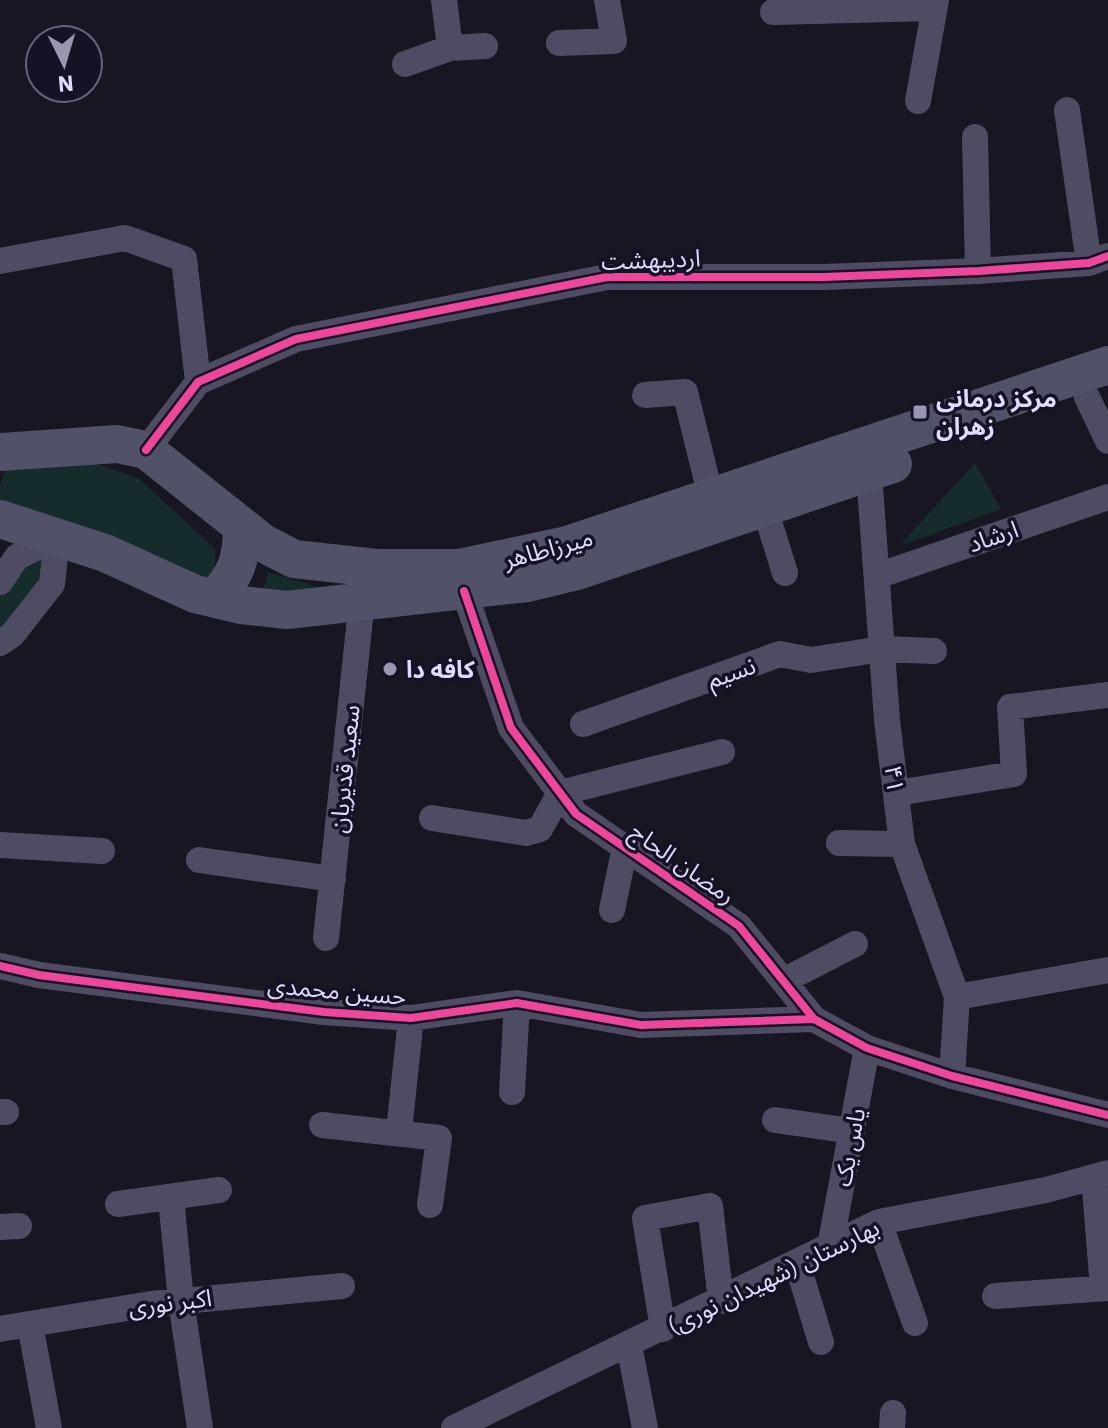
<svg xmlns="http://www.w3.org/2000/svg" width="1108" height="1428" font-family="'IBM Plex Sans','Noto Sans Arabic',sans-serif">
<rect width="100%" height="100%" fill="#181622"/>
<path fill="#162c2c" d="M 88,461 L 138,478 L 215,548 L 215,572 L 202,580 L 0,503 L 0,485 L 6,469 Z
M 975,463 L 1001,509 L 899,546 Z
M 55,541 L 45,580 L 0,635 L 0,585 Z
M 268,572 L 338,593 L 261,598 Z"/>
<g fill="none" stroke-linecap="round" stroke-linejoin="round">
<path stroke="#4d4c62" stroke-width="26" d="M 444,0 L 450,48
M 773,12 L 932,8
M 559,43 L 614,41 L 607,0
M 405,64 L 450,48 L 485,46
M 918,101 L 936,0
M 1067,110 L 1089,263
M 975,137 L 978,271
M 0,261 L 125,238 L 184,259 L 198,382
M 645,395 L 685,392 L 711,497
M 1087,397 L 1108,441
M 146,450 L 198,382 L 296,339 L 607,277 L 824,277 L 978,271 L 1089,263 L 1108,256
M 869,473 L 887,720 L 902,844 L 957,997 L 952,1076
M 765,509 L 785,573
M 877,576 L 1108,497
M 0,582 L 17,557 L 57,537
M 464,591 L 511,728 L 576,814 L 739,926 L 814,1019 L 867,1048 L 952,1076 L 1108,1115
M 0,643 L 12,635 L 52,584 L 57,537
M 583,724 L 780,654 L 811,660 L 882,649 L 934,651
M 897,793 L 1014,774 L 1010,707 L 1108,695
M 432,818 L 526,833 L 540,829 L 560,793 L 722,752
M 839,843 L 902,844
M 0,845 L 102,851
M 199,860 L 333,879
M 612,910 L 625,847
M 326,938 L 362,600
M 0,966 L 39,975 L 324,1012 L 411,1018 L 517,1003 L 641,1025 L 814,1019
M 785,980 L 855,944
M 957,997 L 1108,970
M 512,1092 L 517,1003
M 0,1112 L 6,1112
M 775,1120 L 852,1131
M 322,1125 L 439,1138 L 430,1205
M 399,1131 L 411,1018
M 1094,1177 L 1103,1288
M 171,1198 L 181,1301 L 200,1428
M 118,1204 L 219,1190
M 879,1222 L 915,1323
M 0,1227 L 19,1226
M 830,1247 L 867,1048
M 797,1263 L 821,1342
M 995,1296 L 1108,1288
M 30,1324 L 49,1428
M 0,1329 L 151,1304 L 342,1286
M 663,1329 L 645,1218 L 710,1206 L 721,1301
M 629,1345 L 645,1428
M 454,1428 L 879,1222 L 1046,1190 L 1108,1173
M 892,1428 L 893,1413"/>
<path stroke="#515168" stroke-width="38" d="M 0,452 L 117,444 L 146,450 L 263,543 L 294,559 L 376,568 L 459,568 L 567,545 L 1108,365
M 0,519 L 105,553 L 195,594 L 241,605 L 287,610 L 527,583 L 577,571 L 893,464
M 214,598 C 236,577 242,558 242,527"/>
<g stroke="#151226" stroke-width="13">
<path id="cycleway" d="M 146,450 L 198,382 L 296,339 L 607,277 L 824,277 L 978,271 L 1089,263 L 1108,256
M 464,591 L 511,728 L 576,814 L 739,926 L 814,1019 L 867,1048 L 952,1076 L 1108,1115
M 0,966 L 39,975 L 324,1012 L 411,1018 L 517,1003 L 641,1025 L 814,1019"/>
</g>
<use href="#cycleway" stroke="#ed469a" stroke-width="8"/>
</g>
<g fill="#9996b0" stroke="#151226" stroke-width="3">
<rect x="912" y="404" width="16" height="16" rx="4"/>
<circle cx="390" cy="669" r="8"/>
</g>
<g text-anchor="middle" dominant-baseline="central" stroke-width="7" stroke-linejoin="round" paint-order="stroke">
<g font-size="24" fill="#dedbfc" stroke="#151226">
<text transform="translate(651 259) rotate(-2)">اردیبهشت</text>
<text transform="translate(993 536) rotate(-19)">ارشاد</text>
<text transform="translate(548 548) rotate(-15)">میرزاطاهر</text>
<text transform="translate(731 672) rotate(-19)">نسیم</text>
<text transform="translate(344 769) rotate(-84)">سعید قدیریان</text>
<text transform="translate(895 779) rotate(83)">۴۱</text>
<text transform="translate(683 863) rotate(35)">رمضان الحاج</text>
<text transform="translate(337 990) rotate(5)">حسین محمدی</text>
<text transform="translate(849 1147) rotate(-79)">یاس یک</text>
<text transform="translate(773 1276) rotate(-26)">بهارستان (شهیدان نوری)</text>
<text transform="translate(170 1302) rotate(-7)">اکبر نوری</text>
</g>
<g font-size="24" font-weight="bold" fill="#dedbfc" stroke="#151226" text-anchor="start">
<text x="936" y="398">مرکز درمانی<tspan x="936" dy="28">زهران</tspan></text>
<text x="406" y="669">کافه دا</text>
</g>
</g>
<g transform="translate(64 64) rotate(175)"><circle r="38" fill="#151226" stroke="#65627c" stroke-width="2"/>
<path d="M0-6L14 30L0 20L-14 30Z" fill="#9996b0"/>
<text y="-12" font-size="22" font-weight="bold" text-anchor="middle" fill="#dedbfc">N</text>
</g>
</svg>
